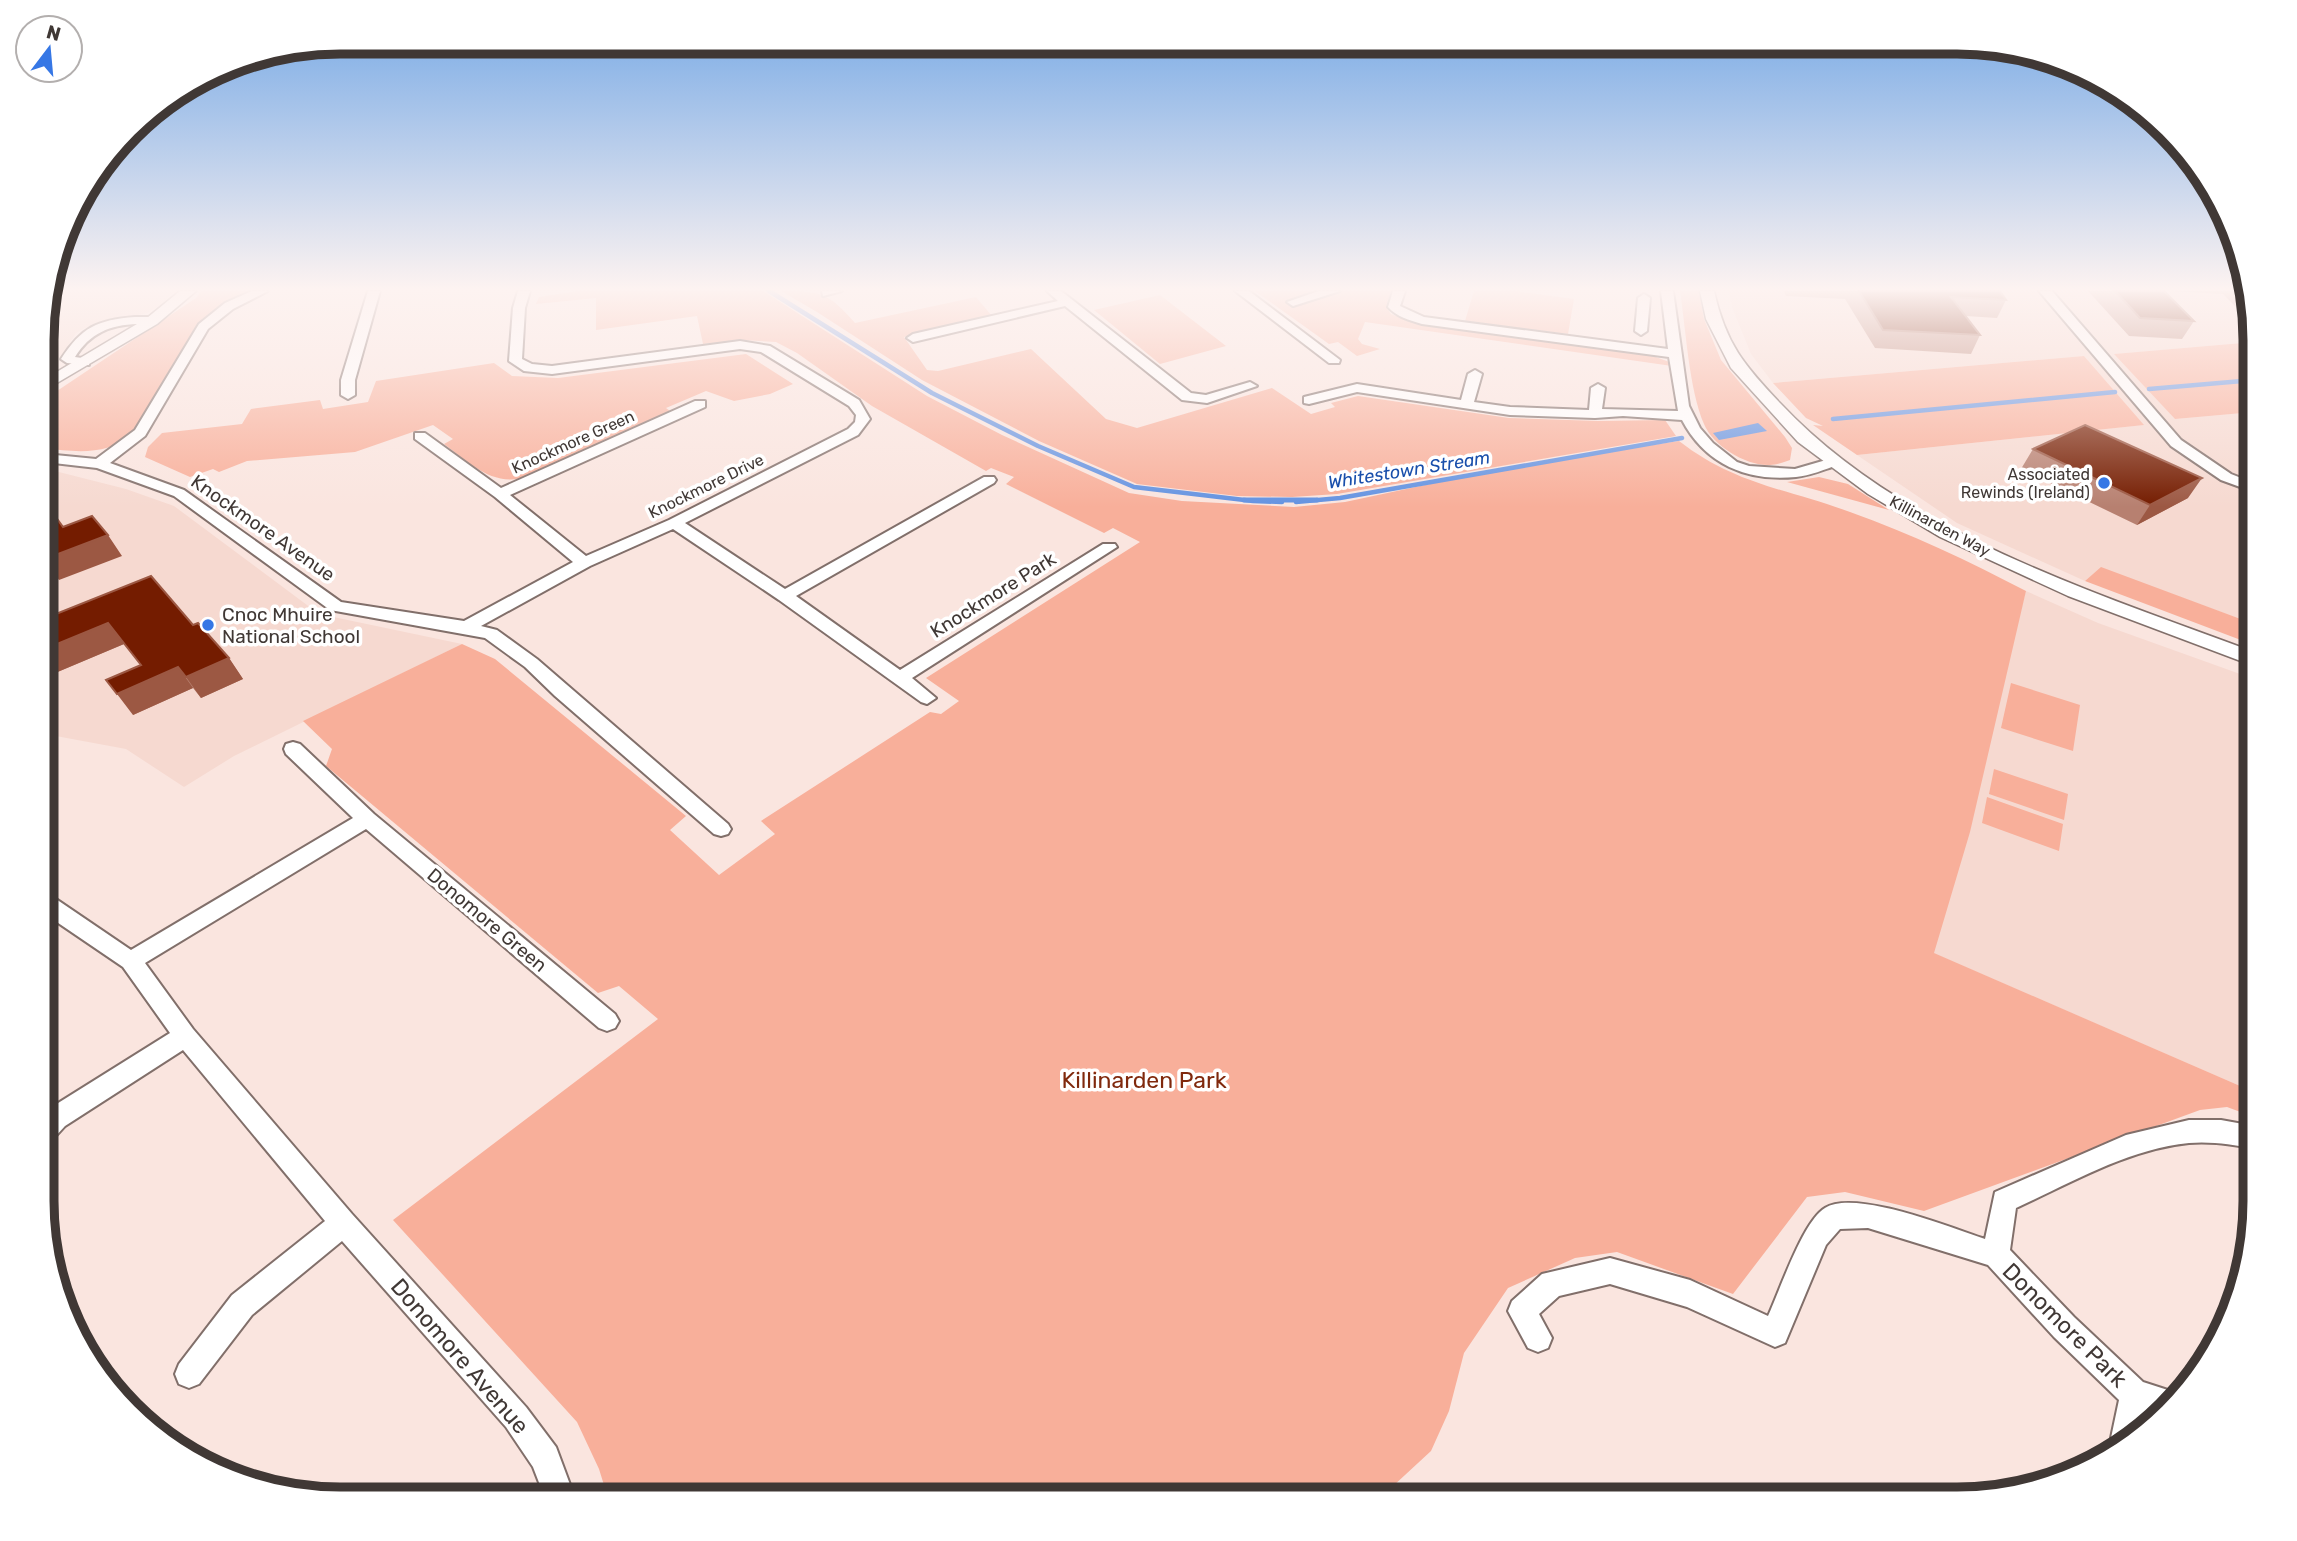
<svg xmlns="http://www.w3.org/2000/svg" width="2297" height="1541" font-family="Rubik,sans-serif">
<rect width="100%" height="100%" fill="#fae5df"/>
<path fill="#f6d9d0" d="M 48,291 L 174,291 L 162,304 L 147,313 L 85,328 L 76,333 L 61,357 L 45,367 L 45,302 Z
M 1729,291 L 2246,291 L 2254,322 L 2254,342 L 2115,354 L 2175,419 L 2254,412 L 2254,624 L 2101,568 L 2085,581 L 1957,523 L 1857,455 L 2143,425 L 2084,356 L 1773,383 L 1751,354 L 1732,307 Z
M 47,469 L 126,489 L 174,506 L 319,614 L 462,644 L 234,756 L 184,787 L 126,749 L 45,734 L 45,470 Z
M 2026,591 L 2098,623 L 2254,679 L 2254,1092 L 1933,953 Z"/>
<path fill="#f8af9a" d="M 201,291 L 252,291 C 200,311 178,356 152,401 C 146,411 141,427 133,434 C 108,456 74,452 45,448 L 45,399 L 196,298 Z
M 577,291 L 763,291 L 927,396 L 1002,435 L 1129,493 L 1182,501 L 1294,507 L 1345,502 L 1524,464 L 1679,441 C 1736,485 1785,488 1850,512 C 1912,534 1968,561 2026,591 L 1970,832 L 1934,953 L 2254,1092 L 2254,1117 L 2227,1107 L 2200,1110 L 1924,1211 L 1845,1192 L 1807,1197 L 1733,1294 L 1617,1252 L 1575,1258 L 1508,1288 L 1464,1353 L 1449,1411 L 1431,1451 L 1379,1499 L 608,1498 L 599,1469 L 577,1422 L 393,1220 L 658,1019 L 619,986 L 598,993 L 326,766 L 332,749 L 303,721 L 462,644 L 495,659 L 686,816 L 670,830 L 719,875 L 775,834 L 761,821 L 930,712 L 941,714 L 959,701 L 926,678 L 1140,542 L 1113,528 L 1104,533 L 1006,484 L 1014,477 L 991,468 L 986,471 L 872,406 L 797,353 L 776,342 L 743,340 L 703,344 L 697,316 L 596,330 L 596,298 L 536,304 L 539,297 Z
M 781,291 C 820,291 828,292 855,323 L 976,297 L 992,316 L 904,337 L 927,370 L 938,371 L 1031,349 L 1106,419 L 1137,428 L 1272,388 L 1311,414 L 1335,407 L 1331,403 L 1358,396 L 1509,418 L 1598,421 L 1665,420 L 1676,436 L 1337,494 L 1292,497 L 1237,496 L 1137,484 L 1039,441 L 922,380 L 817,312 Z
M 1255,291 L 1391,291 L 1386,307 L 1391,314 L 1404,319 L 1645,353 L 1672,363 L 1672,366 L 1365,322 L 1358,339 L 1362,344 L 1380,349 L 1357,356 L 1338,342 L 1329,344 Z
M 1474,291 L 1515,291 L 1574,299 L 1568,334 L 1465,321 Z
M 1680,291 L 1699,291 L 1704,319 L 1721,360 L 1785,437 L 1792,448 L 1790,460 C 1784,462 1776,465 1770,465 C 1746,466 1713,446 1704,424 C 1689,389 1686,330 1680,291 Z
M 1160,295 L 1226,346 L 1160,364 L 1094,310 Z
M 2254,342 L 2254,412 L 2175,419 L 2114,354 Z
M 746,354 L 793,384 L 770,394 L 734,401 L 706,391 L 666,408 L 670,411 L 518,479 C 488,483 467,461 444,444 L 453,439 L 433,425 L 355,452 L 247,461 L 219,472 L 213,469 L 190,477 L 145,457 L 148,447 L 162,433 L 242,424 L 251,409 L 320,400 L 323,409 L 368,402 L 376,381 L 494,363 L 512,376 L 558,378 Z
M 2084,356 L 2144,425 L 1857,455 L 1813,425 L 1823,426 L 1806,418 L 1773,383 Z
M 1819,477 L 1848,484 L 1889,510 L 1787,482 Z
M 2101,567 L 2254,624 L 2254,645 L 2085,581 Z
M 2011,683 L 2080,705 L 2073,751 L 2001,728 Z
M 1994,769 L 2068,794 L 2064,820 L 1989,794 Z
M 1987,797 L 2063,824 L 2059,851 L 1982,823 Z"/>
<path fill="#6493e1" d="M 1758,423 L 1767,431 L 1719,440 L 1713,433 Z"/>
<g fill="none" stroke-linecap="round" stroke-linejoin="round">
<path stroke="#6493e1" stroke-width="4.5" d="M 769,291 L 932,393 L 1038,446 L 1134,487 L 1253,501 L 1282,502
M 2149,389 L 2254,380
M 1833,419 L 2115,392
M 1296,502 L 1340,498 L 1682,438"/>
<path stroke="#6493e1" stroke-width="5" d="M 1244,500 L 1317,500"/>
<g stroke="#816f6a" stroke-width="4">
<path id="minor" d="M 252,291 L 268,291 L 233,309 L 208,329 L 145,436 L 110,463 L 184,490 L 341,602 L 464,621 L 573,562 L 495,497 L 415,439 L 415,433 L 425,433 L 501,488 L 695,401 L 705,401 L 705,407 L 510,495 L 586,556 L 669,520 L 848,429 L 855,422 L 856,415 L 849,406 L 761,352 L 740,349 L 552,374 L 524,371 L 509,361 L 513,308 L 518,291 L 530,291 L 525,308 L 522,359 L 532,364 L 552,366 L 740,341 L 770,346 L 859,400 L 870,419 L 858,435 L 685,523 L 785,589 L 984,477 L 994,477 L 996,480 L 994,483 L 796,596 L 900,670 L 1103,544 L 1115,544 L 1117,547 L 912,678 L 936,698 L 927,704 L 921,702 L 779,600 L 673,529 L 590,566 L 481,626 L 497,630 L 537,659 L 728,824 L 731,829 L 728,834 L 721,836 L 714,834 L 555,696 L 525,667 L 485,638 L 330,610 L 174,496 L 97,468 L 45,462 L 45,454 L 96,459 L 135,430 L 199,324 L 225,303 Z
M 368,291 L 380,291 L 355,380 L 355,395 L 348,399 L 341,395 L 341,380 Z
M 822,291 L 842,291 L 823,296 Z
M 1047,291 L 1061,291 L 1191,393 L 1206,395 L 1250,382 L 1257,386 L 1207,403 L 1182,400 L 1065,306 L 913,342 L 907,338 L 913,334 L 1058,301 Z
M 1235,291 L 1249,291 L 1340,360 L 1339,363 L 1329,363 Z
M 1319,291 L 1340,291 L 1293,306 L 1287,302 Z
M 1393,291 L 1405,291 L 1400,306 L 1424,317 L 1668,349 L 1661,291 L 1673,291 L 1689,406 L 1700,428 L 1713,443 L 1737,462 L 1749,466 L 1795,469 L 1833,458 L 1840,462 L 1838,465 C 1825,469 1810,476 1796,477 C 1747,482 1705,464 1682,420 L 1623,416 L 1595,418 L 1510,415 L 1357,392 L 1309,404 L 1304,403 L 1304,397 L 1357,384 L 1461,400 L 1468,374 L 1475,370 L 1482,374 L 1474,402 L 1510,407 L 1589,410 L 1591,388 L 1598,384 L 1605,388 L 1602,409 L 1678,411 L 1669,357 L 1422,324 C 1409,320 1397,317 1388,307 Z
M 2039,291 L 2052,291 L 2181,440 L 2231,474 L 2254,483 L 2254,492 L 2221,480 L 2171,446 Z
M 1644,294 L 1650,298 L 1647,331 L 1641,335 L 1635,331 L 1638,298 Z
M 135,317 L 152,317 L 158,321 C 152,326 145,324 137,324 C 110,325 90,333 75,357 L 89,359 L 89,365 L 67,363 L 61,359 C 82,327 97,320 135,317 Z
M 293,742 L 300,744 L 374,814 L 615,1014 L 619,1021 L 615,1028 L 607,1031 L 599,1028 L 366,829 L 145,963 L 193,1029 L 352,1214 L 526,1407 L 556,1447 L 575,1498 L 545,1498 L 533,1467 L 506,1427 L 342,1241 L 252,1315 L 199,1384 L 189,1388 L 179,1384 L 175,1374 L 179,1364 L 232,1295 L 325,1221 L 183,1050 L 65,1126 L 54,1138 L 45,1141 L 45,1113 L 47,1110 L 170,1033 L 123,967 L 45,914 L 45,895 L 53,897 L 131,950 L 353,818 L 286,754 L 284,749 L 286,744 Z
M 2189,1120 L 2221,1120 L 2254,1126 L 2254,1148 C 2232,1145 2212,1141 2189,1143 C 2128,1149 2071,1183 2016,1208 L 2010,1250 L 2074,1317 L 2143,1382 L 2177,1393 L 2154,1414 L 2146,1412 L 2144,1423 L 2115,1447 L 2111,1438 L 2119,1400 L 2054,1337 L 1988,1265 L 1868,1228 L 1840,1229 L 1826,1245 L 1785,1343 L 1775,1347 L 1687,1307 L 1610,1284 L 1559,1296 L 1539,1314 L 1552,1338 L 1548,1348 L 1538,1352 L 1528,1348 L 1508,1311 L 1512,1301 L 1542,1274 L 1610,1258 L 1690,1280 L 1768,1316 C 1780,1290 1803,1221 1825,1208 C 1855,1189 1951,1228 1985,1239 L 1995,1192 L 2126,1135 Z"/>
</g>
<g stroke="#816f6a" stroke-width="3">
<path id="tertiary" d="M 180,291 L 196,291 L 157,324 L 45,390 L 45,379 L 147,318 Z
M 1700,291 L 1714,291 C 1726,344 1744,365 1780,403 C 1902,533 2091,591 2254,652 L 2254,666 L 2068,596 L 1940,537 L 1868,494 L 1798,442 L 1731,368 L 1706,319 Z"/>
</g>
<use href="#minor" fill="#fff" fill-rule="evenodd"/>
<use href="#tertiary" fill="#fff" fill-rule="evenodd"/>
</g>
<path fill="#b78070" d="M 1784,291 L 2000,291 L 2006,300 L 1997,318 L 1966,316 L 1980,335 L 1971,354 L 1875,348 L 1845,299 L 1786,296 Z
M 2088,291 L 2164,291 L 2194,321 L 2182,339 L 2129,336 Z
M 2170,291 L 2246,291 L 2252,311 L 2240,311 L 2223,294 Z
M 2033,449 L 2188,498 L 2137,525 L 2021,469 Z
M 45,606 L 52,615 L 193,625 L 229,658 L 243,679 L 201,698 L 193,688 L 133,715 L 141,665 L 124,644 L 48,676 L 55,687 L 45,692 Z"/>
<path fill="#9c5843" d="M 2202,478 L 2188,498 L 2137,525 L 2150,505 Z
M 108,535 L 122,556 L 59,580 L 54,573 L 45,577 L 45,559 Z
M 108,623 L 124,644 L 48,676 L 55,687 L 45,692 L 45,649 Z
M 229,658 L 243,679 L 201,698 L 186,677 Z
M 178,667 L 193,688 L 133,715 L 117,694 Z"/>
<path fill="#741c00" stroke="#9c5843" stroke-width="2" d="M 1859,291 L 2000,291 L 2006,300 L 1951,297 L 1980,335 L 1883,330 Z
M 2115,291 L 2164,291 L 2194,321 L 2140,318 Z
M 2085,425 L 2202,478 L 2150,505 L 2033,449 Z
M 45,502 L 63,527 L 92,516 L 108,535 L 45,559 Z
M 151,576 L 193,625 L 198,623 L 229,658 L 186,677 L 178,667 L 117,694 L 106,680 L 141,665 L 108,623 L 45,649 L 45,607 L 51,616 Z"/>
<linearGradient id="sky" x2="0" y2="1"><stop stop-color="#73a7e5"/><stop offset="0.57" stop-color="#fdf3f1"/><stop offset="1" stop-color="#fdf3f1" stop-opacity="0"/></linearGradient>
<rect width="2297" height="507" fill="url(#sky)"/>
<g fill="#3677e5" stroke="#fff" stroke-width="2.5">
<circle cx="2104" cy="483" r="7"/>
<circle cx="208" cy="625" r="7"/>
</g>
<g text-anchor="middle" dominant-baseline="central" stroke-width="7" stroke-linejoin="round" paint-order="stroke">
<g font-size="16" fill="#403835" stroke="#fff">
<text transform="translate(573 442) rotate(-24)">Knockmore Green</text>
<text transform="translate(706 486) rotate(-26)">Knockmore Drive</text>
<text transform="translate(1940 526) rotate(28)">Killinarden Way</text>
</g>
<g font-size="16" fill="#403835" stroke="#fff" text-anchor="end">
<text x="2090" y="474">Associated<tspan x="2090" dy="18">Rewinds (Ireland)</tspan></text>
</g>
<g font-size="18" font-style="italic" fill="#194fab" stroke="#fff">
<text transform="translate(1409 470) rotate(-9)">Whitestown Stream</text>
</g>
<g font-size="19" fill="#403835" stroke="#fff">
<text transform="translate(263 528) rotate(35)">Knockmore Avenue</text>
<text transform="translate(993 595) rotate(-32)">Knockmore Park</text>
<text transform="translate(487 920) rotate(40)">Donomore Green</text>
</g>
<g font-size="19" fill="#403835" stroke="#fff" text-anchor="start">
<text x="222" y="614">Cnoc Mhuire<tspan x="222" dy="22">National School</tspan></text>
</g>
<g font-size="23" fill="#80290d" stroke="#fff">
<text x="1144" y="1080">Killinarden Park</text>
</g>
<g font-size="23" fill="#403835" stroke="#fff">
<text transform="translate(2065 1325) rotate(45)">Donomore Park</text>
<text transform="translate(460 1356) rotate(49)">Donomore Avenue</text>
</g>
</g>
<path d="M0 0H2297V1541H0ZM340 54H1957A286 286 0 0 1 2243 340V1201A286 286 0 0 1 1957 1487H340A286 286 0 0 1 54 1201V340A286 286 0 0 1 340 54Z" fill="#fff" fill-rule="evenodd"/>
<path fill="none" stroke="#403835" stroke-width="9" d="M340 54H1957A286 286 0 0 1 2243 340V1201A286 286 0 0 1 1957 1487H340A286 286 0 0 1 54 1201V340A286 286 0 0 1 340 54Z"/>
<g transform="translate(49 49) rotate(16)"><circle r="33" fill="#ffffff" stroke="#b3afae" stroke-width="2"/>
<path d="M0-5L12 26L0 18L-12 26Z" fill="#3677e5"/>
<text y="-10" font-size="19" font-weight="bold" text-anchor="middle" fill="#403835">N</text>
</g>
</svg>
